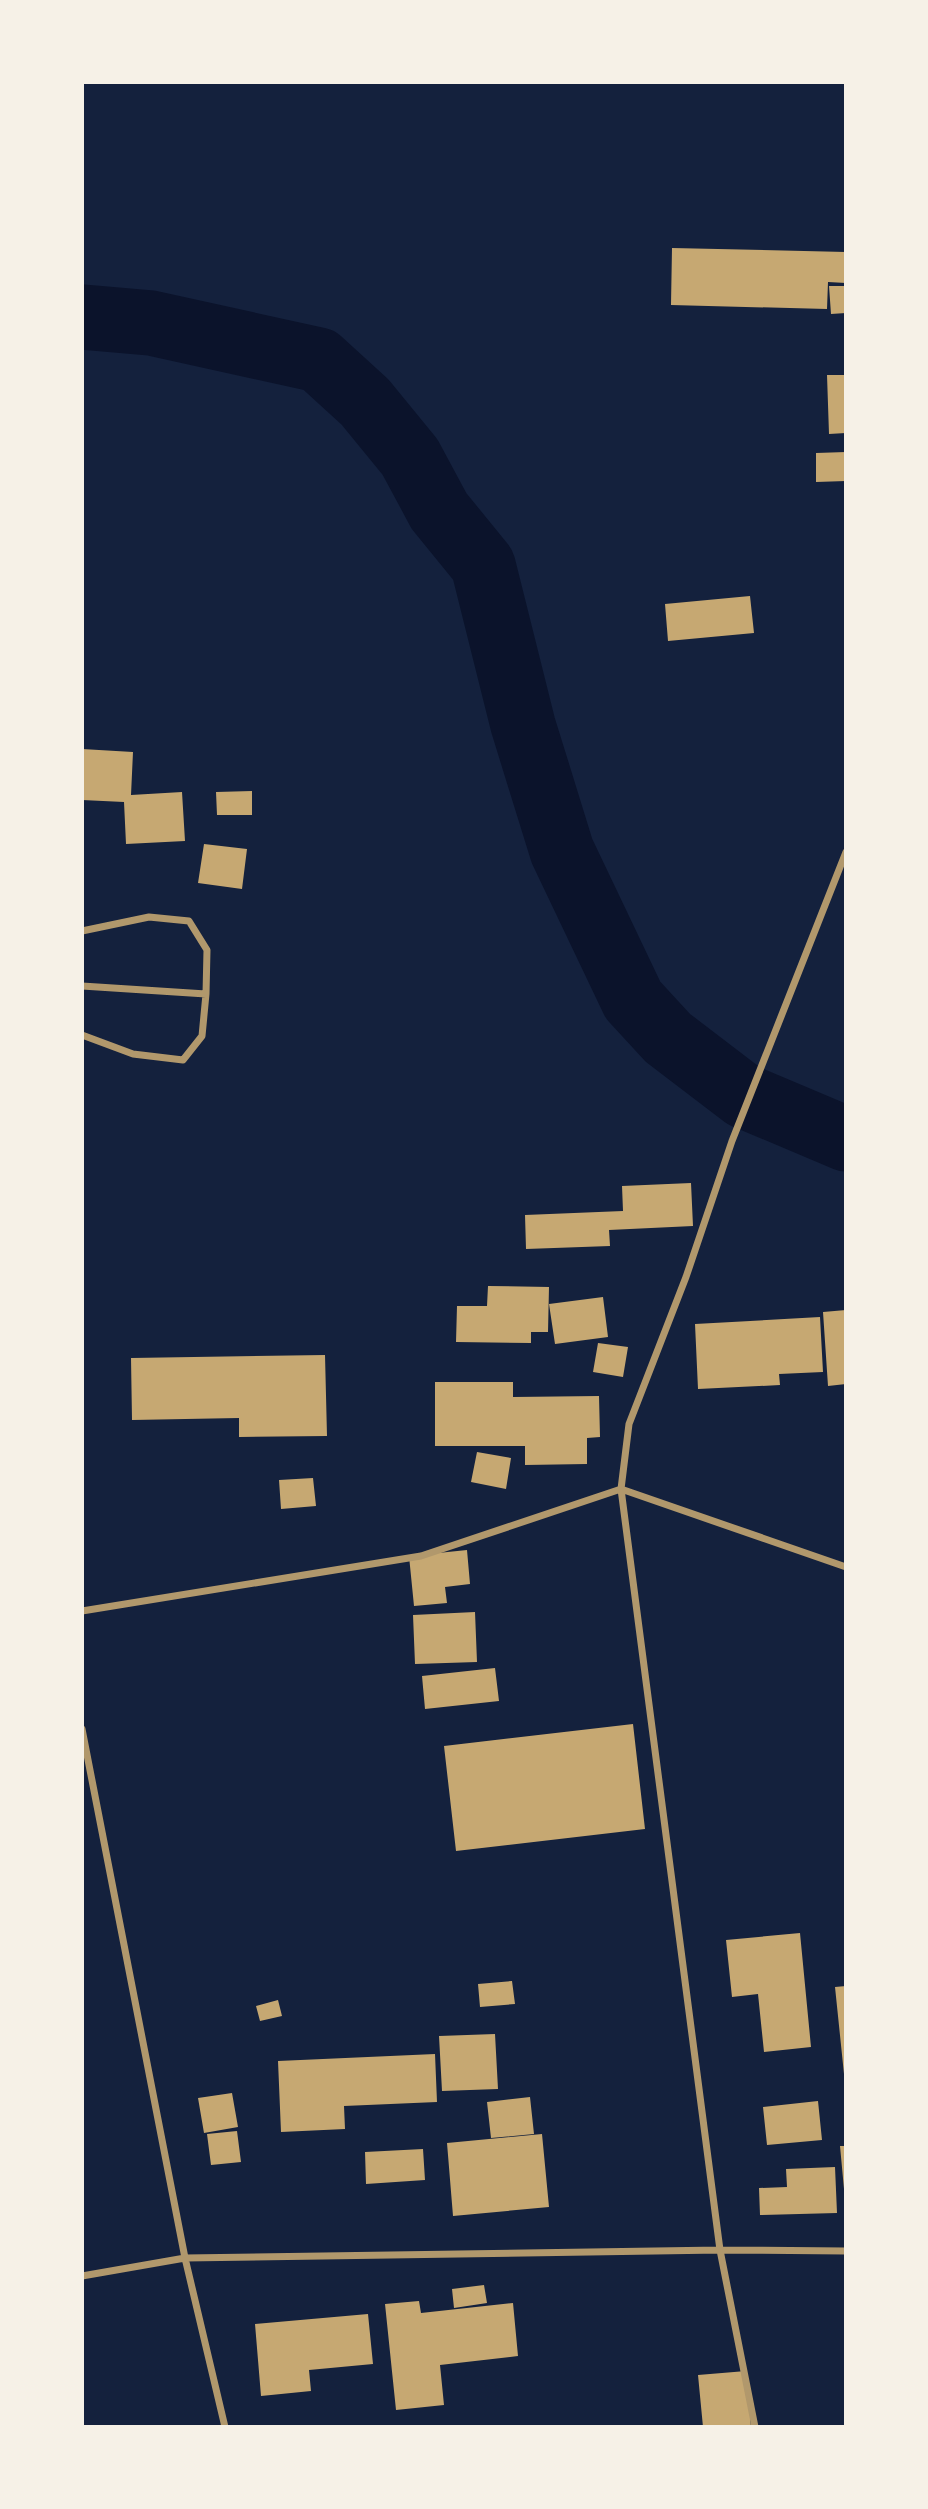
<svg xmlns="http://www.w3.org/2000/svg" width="928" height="2509" font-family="'Golos Text',sans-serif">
<rect width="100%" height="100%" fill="#14213d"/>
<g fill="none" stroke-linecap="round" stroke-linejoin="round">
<path stroke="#0b132b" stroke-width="65" d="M 82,317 L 151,323 L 319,360 L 365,402 L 410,457 L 439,511 L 483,565 L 523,725 L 562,851 L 633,1000 L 668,1038 L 744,1096 L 846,1139"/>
</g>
<path fill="#c6a872" d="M 672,248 L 846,252 L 846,283 L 828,282 L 827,309 L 671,305 Z
M 829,286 L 846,286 L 846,313 L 831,314 Z
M 827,375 L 846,375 L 846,433 L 829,434 Z
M 846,452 L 846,481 L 816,482 L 816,453 Z
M 750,596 L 754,633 L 668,641 L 665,604 Z
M 82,749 L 133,752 L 131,795 L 182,792 L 185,841 L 126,844 L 124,802 L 82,800 Z
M 252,791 L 252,815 L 217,815 L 216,792 Z
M 204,844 L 247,849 L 242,889 L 198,883 Z
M 691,1183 L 693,1226 L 609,1230 L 610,1246 L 526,1249 L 525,1215 L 623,1211 L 622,1186 Z
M 488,1286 L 549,1287 L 548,1332 L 531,1332 L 531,1343 L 456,1342 L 457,1306 L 487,1306 Z
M 603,1297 L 608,1337 L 555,1344 L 549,1304 Z
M 846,1310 L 846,1384 L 828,1386 L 823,1312 Z
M 820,1317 L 823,1372 L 779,1374 L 780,1385 L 698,1389 L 695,1324 Z
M 598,1343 L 628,1347 L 623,1377 L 593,1372 Z
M 325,1355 L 327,1436 L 239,1437 L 239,1418 L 132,1420 L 131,1358 Z
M 435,1382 L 513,1382 L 513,1397 L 599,1396 L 600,1437 L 587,1438 L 587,1464 L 525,1465 L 525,1446 L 435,1446 Z
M 477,1452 L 511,1458 L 506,1489 L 471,1482 Z
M 313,1478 L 316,1506 L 281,1509 L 279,1480 Z
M 467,1550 L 470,1584 L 445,1587 L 447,1603 L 414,1606 L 409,1556 Z
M 475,1612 L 477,1662 L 415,1664 L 413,1615 Z
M 495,1668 L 499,1701 L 425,1709 L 422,1676 Z
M 633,1724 L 645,1829 L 456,1851 L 444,1746 Z
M 800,1933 L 811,2047 L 764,2052 L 758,1994 L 732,1997 L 726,1940 Z
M 512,1981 L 515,2004 L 480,2007 L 478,1984 Z
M 846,1986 L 846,2074 L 844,2074 L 835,1987 Z
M 278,2000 L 282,2016 L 260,2021 L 256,2006 Z
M 495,2034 L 498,2089 L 442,2091 L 439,2036 Z
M 435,2054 L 437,2102 L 344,2106 L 345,2129 L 281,2132 L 278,2061 Z
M 232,2093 L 238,2127 L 204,2133 L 198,2098 Z
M 530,2097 L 534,2134 L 491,2138 L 487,2102 Z
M 818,2101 L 822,2140 L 767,2145 L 763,2107 Z
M 237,2131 L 241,2162 L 211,2165 L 207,2134 Z
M 542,2134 L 549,2207 L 453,2216 L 447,2143 Z
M 840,2146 L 846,2146 L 846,2189 L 844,2189 Z
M 423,2149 L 425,2180 L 366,2184 L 365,2152 Z
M 835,2167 L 837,2213 L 760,2215 L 759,2188 L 787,2187 L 786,2169 Z
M 484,2285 L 487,2303 L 454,2308 L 452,2289 Z
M 419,2301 L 421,2313 L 513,2303 L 518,2356 L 440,2365 L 444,2405 L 396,2410 L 385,2304 Z
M 368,2314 L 373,2364 L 309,2370 L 311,2391 L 261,2396 L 255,2324 Z
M 746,2371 L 751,2427 L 703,2427 L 698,2375 Z"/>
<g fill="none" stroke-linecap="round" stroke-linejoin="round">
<path stroke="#b1986c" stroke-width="7" d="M 82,931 L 149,917 L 189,921 L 207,950 L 206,994 L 202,1036 L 183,1060 L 133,1054 L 82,1035
M 82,986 L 206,994
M 82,1611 L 421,1556 L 621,1489 L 846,1567
M 82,1729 L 185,2258 L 225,2427
M 82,2276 L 185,2258 L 720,2250 L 846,2251
M 755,2427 L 720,2250 L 621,1489 L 629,1424 L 686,1277 L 732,1141 L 846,852"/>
</g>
<rect width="928" height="2509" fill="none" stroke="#f6f1e7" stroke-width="168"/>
</svg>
